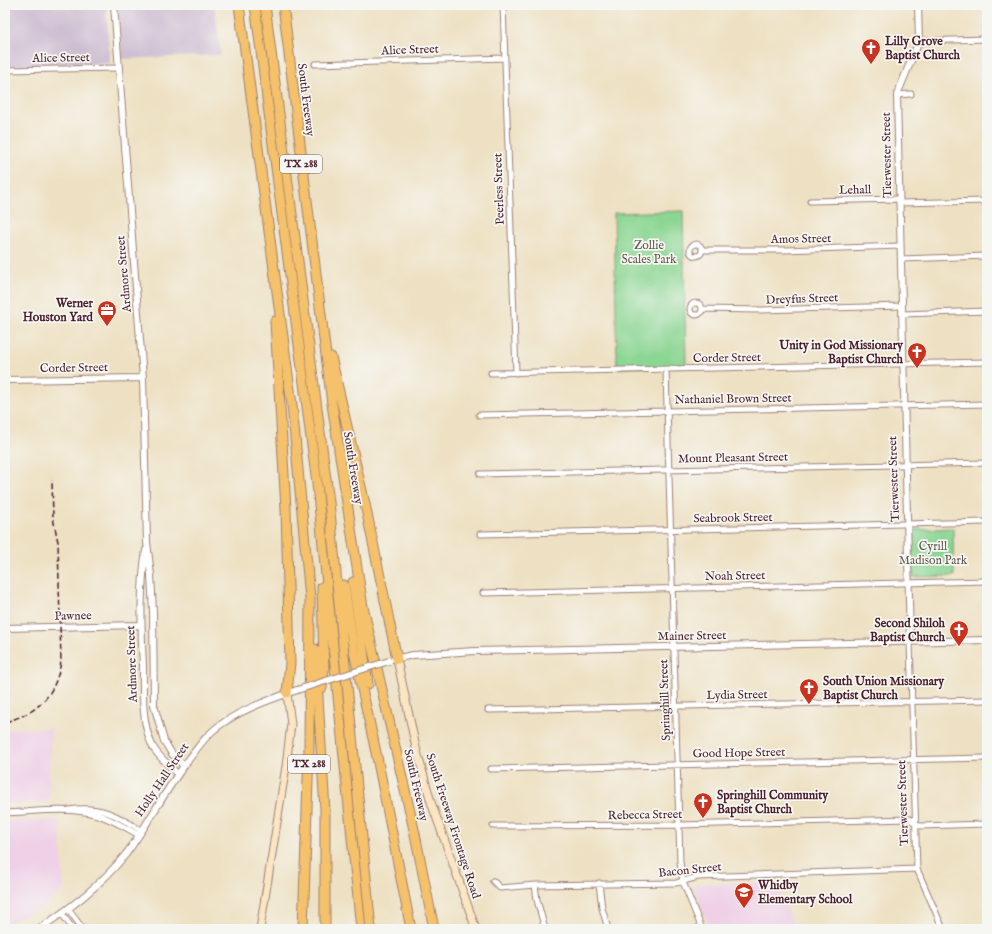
<svg xmlns="http://www.w3.org/2000/svg" width="992" height="934" font-family="'IM FELL English',serif">
<rect width="100%" height="100%" fill="#f6f6f2"/>
<filter id="ink" filterUnits="userSpaceOnUse"><feTurbulence type="fractalNoise" baseFrequency=".025" numOctaves="2"/><feDisplacementMap in="SourceGraphic" scale="8" xChannelSelector="R" yChannelSelector="G"/><feConvolveMatrix kernelMatrix="1 2 1 2 8 2 1 2 1" color-interpolation-filters="sRGB"/></filter>
<filter id="wash" filterUnits="userSpaceOnUse"><feTurbulence type="fractalNoise" baseFrequency=".012" numOctaves="4" result="noise"/><feDisplacementMap in="SourceGraphic" scale="16" xChannelSelector="R" yChannelSelector="G"/><feGaussianBlur stdDeviation="0.9" result="paint"/><feColorMatrix in="noise" values="0 0 0 0 0 0 0 0 0 0 0 0 0 0 0 0 0 1.4 0 .05"/><feComposite in="paint" operator="in"/></filter>
<g filter="url(#wash)">
<rect width="100%" height="100%" fill="#eee1c3"/>
<path fill="#efd0e6" d="M 51,728 L 49,802 L 5,804 L 5,729 Z
M 60,820 L 64,889 L 40,909 L 5,924 L 5,821 Z
M 776,882 L 795,929 L 710,929 L 693,888 L 696,884 Z"/>
<path fill="#cdbed2" d="M 5,5 L 106,5 L 110,63 L 5,66 Z
M 118,5 L 214,5 L 221,55 L 122,59 Z"/>
<path fill="#8bd693" stroke="#6a7a5f" d="M 683,211 L 686,366 L 617,368 L 614,213 Z
M 953,528 L 954,576 L 913,577 L 912,530 Z"/>
</g>
<g filter="url(#ink)">
<g fill="none" stroke-linecap="round" stroke-linejoin="round">
<g stroke="#9c8077" stroke-width="7">
<path id="minor" d="M 503,5 L 516,373
M 919,41 L 987,39
M 315,64 L 505,58
M 5,70 L 118,68
M 897,95 L 911,94
M 810,201 L 899,199
M 899,203 L 987,201
M690 250a6 6 0 1 1 12 0a6 6 0 1 1-12 0Z
M 702,250 L 784,250 L 900,246
M 901,259 L 987,256
M690 309a6 6 0 1 1 12 0a6 6 0 1 1-12 0Z
M 702,309 L 760,310 L 902,306
M 902,314 L 987,311
M 666,371 L 680,862 L 683,882 L 702,929
M 491,373 L 987,362
M 479,415 L 987,404
M 480,474 L 987,463
M 480,534 L 987,522
M 483,593 L 987,581
M 910,642 L 917,869 L 943,929
M 488,710 L 987,700
M 491,769 L 987,758
M 69,810 C 100,805 117,815 142,831
M 5,813 C 34,812 66,807 94,814 C 111,818 124,827 139,835
M 493,826 L 679,825 L 910,819 L 919,826 L 987,824
M 493,881 L 500,888 L 535,885 L 676,883 L 698,877 L 917,869
M 599,883 L 602,908 L 608,929
M 535,885 L 537,900 L 545,929
M 68,909 L 83,929
M 62,914 L 73,929"/>
</g>
<g stroke="#9c8077" stroke-width="8">
<path id="tertiary" d="M 114,5 L 143,378 L 147,542 L 151,575 L 153,611 L 154,705 L 164,741 L 172,754 L 184,766
M 5,380 L 143,378
M 146,550 C 140,588 141,627 143,666 C 143,691 141,724 153,747 C 159,758 170,765 177,774
M 5,628 L 141,625
M 910,642 L 897,95 L 919,41 L 918,5
M 394,659 L 413,655 L 475,651 L 987,640
M 39,929 C 72,907 101,885 126,854 C 147,826 163,794 184,766 C 196,750 206,734 223,723 C 245,708 272,699 297,690"/>
</g>
<g stroke="#9c8077" stroke-width="9">
<path id="secondary" d="M 397,659 L 416,748 L 431,802 L 476,929
M 260,929 L 286,766 L 291,724 L 287,693"/>
</g>
<g stroke="#9c8077" stroke-width="11">
<path id="motorway" d="M 239,5 L 292,405 L 310,598 L 309,750 L 303,929
M 255,5 L 317,484 L 361,929
M 265,5 L 329,502 L 371,929
M 283,5 L 332,404 L 363,607 L 415,834 L 434,929
M 275,321 L 286,509 L 290,663 L 287,693
M 331,357 L 365,504 L 397,659
M 353,582 L 368,684
M 344,585 L 354,652 L 377,757 L 411,929
M 322,587 L 324,668 L 322,688
M 315,649 L 325,810 L 325,929"/>
</g>
<use href="#minor" stroke="#fff" stroke-width="5"/>
<use href="#tertiary" stroke="#fff" stroke-width="6"/>
<use href="#secondary" stroke="#fbe6c4" stroke-width="7"/>
<use href="#motorway" stroke="#f5c16b" stroke-width="9"/>
<path stroke="#4a1f2b" stroke-width="1.5" stroke-dasharray="6 3" stroke-linecap="butt" d="M 5,722 C 38,713 55,696 61,662 L 58,542 L 53,518 L 52,480"/>
<g stroke="#9c8077" stroke-width="8" stroke-linecap="butt">
<path id="tertiary-bridge" d="M 297,690 L 389,661"/>
</g>
<use href="#tertiary-bridge" stroke="#fff" stroke-width="6"/>
</g>
</g>
<defs>
<g id="church-pin" transform="scale(1)"><path d="M0 17L-7.5 6A9.5 9.5 0 1 1 7.5 6Z" fill="#c8321e" stroke="#f6f6f2"/><path d="M-1.2-6h2.4v3.5h3.3v2.4h-3.3V6h-2.4V-.1h-3.3v-2.4h3.3Z" fill="#fff"/></g>
<g id="office-pin" transform="scale(1)"><path d="M0 17L-7.5 6A9.5 9.5 0 1 1 7.5 6Z" fill="#c8321e" stroke="#f6f6f2"/><path d="M-6-3h4V-5.5h4V-3h4V5H-6ZM-1-4.5V-3h2v-1.5ZM-6 0V1H6V0Z" fill="#fff"/></g>
<g id="school-pin" transform="scale(1)"><path d="M0 17L-7.5 6A9.5 9.5 0 1 1 7.5 6Z" fill="#c8321e" stroke="#f6f6f2"/><path d="M0-5L7-2L0 1L-7-2ZM-4 1L0 2.5L4 1V4Q0 6-4 4Z" fill="#fff"/></g>
</defs>
<g fill-rule="evenodd">
<use href="#church-pin" x="871" y="48"/>
<use href="#office-pin" x="107" y="310"/>
<use href="#church-pin" x="917" y="352"/>
<use href="#church-pin" x="959" y="630"/>
<use href="#church-pin" x="809" y="688"/>
<use href="#church-pin" x="703" y="802"/>
<use href="#school-pin" x="744" y="892"/>
</g>
<g text-anchor="middle" dominant-baseline="central" stroke-width="3.5" stroke-linejoin="round" paint-order="stroke">
<g fill="#f6f6f2" stroke="#7e6067" stroke-width="1">
<rect x="280" y="155" width="42" height="18" rx="3"/>
<rect x="288" y="755" width="42" height="18" rx="3"/>
</g>
<g font-size="11" font-weight="bold" fill="#4a1f2b">
<text x="301" y="164">TX 288</text>
<text x="309" y="764">TX 288</text>
</g>
<g font-size="12" font-weight="bold" fill="#4a1f2b" stroke="#f6f6f2" text-anchor="start">
<text x="885" y="41">Lilly Grove<tspan x="885" dy="14">Baptist Church</tspan></text>
<text x="93" y="303" text-anchor="end">Werner<tspan x="93" dy="14">Houston Yard</tspan></text>
<text x="903" y="345" text-anchor="end">Unity in God Missionary<tspan x="903" dy="14">Baptist Church</tspan></text>
<text x="945" y="623" text-anchor="end">Second Shiloh<tspan x="945" dy="14">Baptist Church</tspan></text>
<text x="823" y="681">South Union Missionary<tspan x="823" dy="14">Baptist Church</tspan></text>
<text x="717" y="795">Springhill Community<tspan x="717" dy="14">Baptist Church</tspan></text>
<text x="758" y="885">Whidby<tspan x="758" dy="14">Elementary School</tspan></text>
</g>
<g font-size="12" fill="#4a1f2b" stroke="#f6f6f2">
<text transform="translate(410 50) rotate(-2)">Alice Street</text>
<text transform="translate(61 58) rotate(-1)">Alice Street</text>
<text transform="translate(306 100) rotate(83)">South Freeway</text>
<text transform="translate(887 155) rotate(-91)">Tierwester Street</text>
<text transform="translate(499 189) rotate(-92)">Peerless Street</text>
<text transform="translate(855 190) rotate(-1)">Lehall</text>
<text transform="translate(801 239) rotate(-1)">Amos Street</text>
<text transform="translate(124 274) rotate(-95)">Ardmore Street</text>
<text transform="translate(802 299) rotate(-2)">Dreyfus Street</text>
<text transform="translate(727 358) rotate(-1)">Corder Street</text>
<text transform="translate(74 368) rotate(-1)">Corder Street</text>
<text transform="translate(733 399) rotate(-1)">Nathaniel Brown Street</text>
<text transform="translate(733 458) rotate(-1)">Mount Pleasant Street</text>
<text transform="translate(353 468) rotate(81)">South Freeway</text>
<text transform="translate(894 479) rotate(-92)">Tierwester Street</text>
<text transform="translate(733 518) rotate(-1)">Seabrook Street</text>
<text transform="translate(735 576) rotate(-1)">Noah Street</text>
<text transform="translate(73 616) rotate(-1)">Pawnee</text>
<text transform="translate(692 636) rotate(-1)">Mainer Street</text>
<text transform="translate(132 664) rotate(-92)">Ardmore Street</text>
<text transform="translate(737 695) rotate(-1)">Lydia Street</text>
<text transform="translate(665 700) rotate(-92)">Springhill Street</text>
<text transform="translate(739 753) rotate(-1)">Good Hope Street</text>
<text transform="translate(162 780) rotate(-56)">Holly Hall Street</text>
<text transform="translate(416 785) rotate(77)">South Freeway</text>
<text transform="translate(903 803) rotate(-92)">Tierwester Street</text>
<text transform="translate(645 815) rotate(-1)">Rebecca Street</text>
<text transform="translate(453 826) rotate(72)">South Freeway Frontage Road</text>
<text transform="translate(690 870) rotate(-6)">Bacon Street</text>
</g>
<g font-size="12" fill="#5e564a" stroke="#f6f6f2">
<text x="649" y="245">Zollie<tspan x="649" dy="14">Scales Park</tspan></text>
<text x="933" y="546">Cyrill<tspan x="933" dy="14">Madison Park</tspan></text>
</g>
</g>
<rect width="992" height="934" fill="none" stroke="#f6f6f2" stroke-width="20"/>
</svg>
